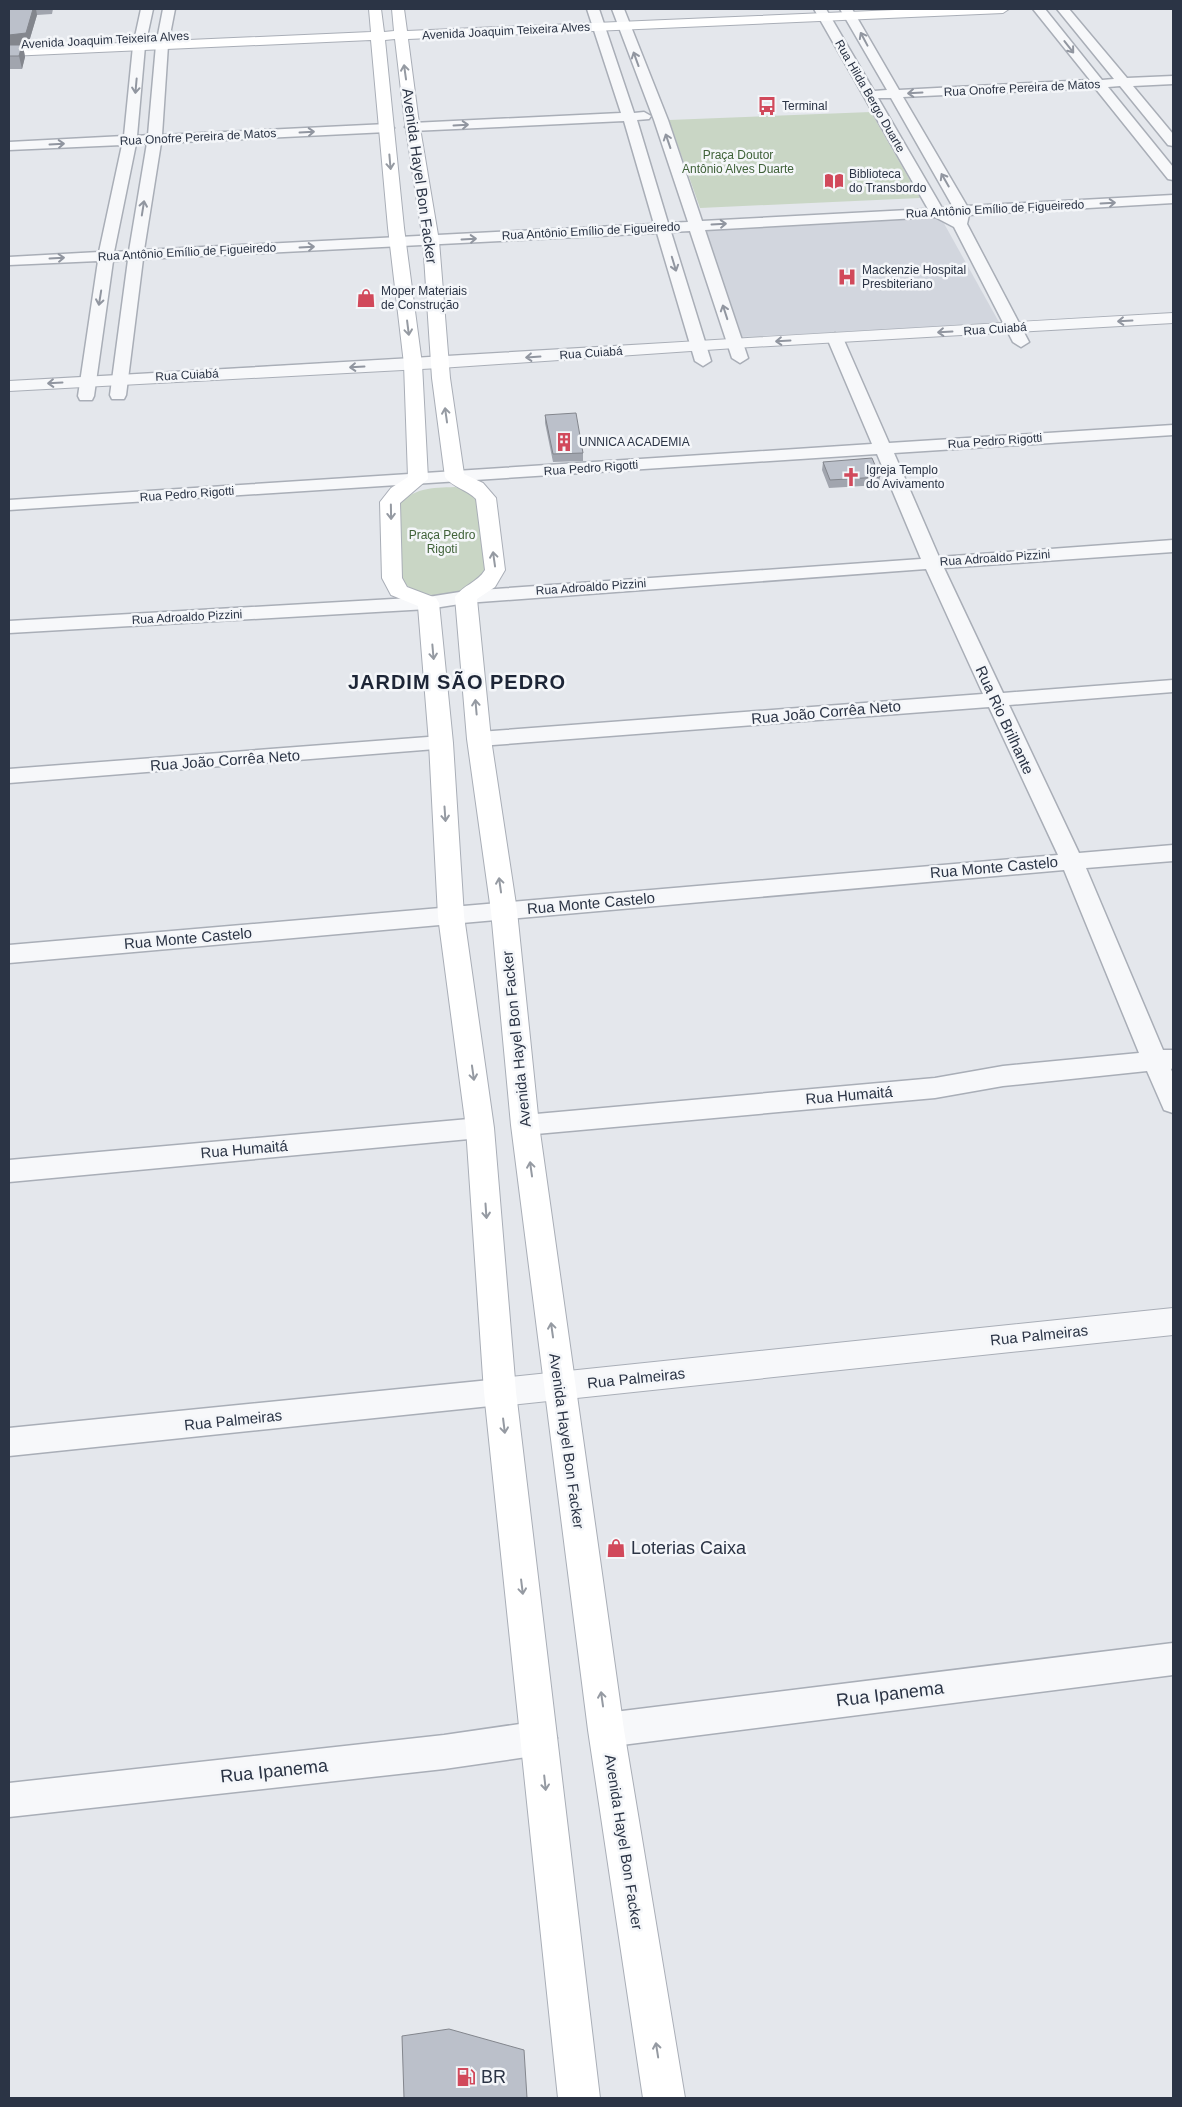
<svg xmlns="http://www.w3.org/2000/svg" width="1182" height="2107" font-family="Helvetica,sans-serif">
<rect width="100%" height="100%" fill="#e4e7ec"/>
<path fill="#d2d6de" d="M 941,218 L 1000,324 L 742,337 L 705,229 Z"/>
<path fill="#c9d6c5" d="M 871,112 L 920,198 L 700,208 L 669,120 Z
M 455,487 L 472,491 L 482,498 L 489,573 C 481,579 470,591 460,593 C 441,598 415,596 402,581 L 397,508 C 412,487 432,488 455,487 Z"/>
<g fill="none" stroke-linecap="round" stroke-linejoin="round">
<g stroke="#a9aeb7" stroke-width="3">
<path id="minor" d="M 141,9 L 153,9 L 145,46 L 137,136 L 148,135 L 156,45 L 163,9 L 175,9 L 168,45 L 162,135 L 387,124 L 394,128 L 387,132 L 161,143 L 144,250 L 654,224 L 624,121 L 412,131 L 405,127 L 412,123 L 621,113 L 587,9 L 599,9 L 634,113 L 644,112 L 651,116 L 649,119 L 637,120 L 668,223 L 688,222 L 654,120 L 612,9 L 624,9 L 668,120 L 702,221 L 928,209 L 814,9 L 826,9 L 874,91 L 887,90 L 840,9 L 852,9 L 899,90 L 1090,80 L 1033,9 L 1045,9 L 1102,80 L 1114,79 L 1057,9 L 1069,9 L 1127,78 L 1173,76 L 1173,84 L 1133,86 L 1173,134 L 1173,146 L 1168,145 L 1120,86 L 1108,87 L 1173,167 L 1173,180 L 1168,179 L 1095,88 L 903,97 L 967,206 L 1173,195 L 1173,203 L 969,215 L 967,224 L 1029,342 L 1021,347 L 1013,342 L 954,227 L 935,217 L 705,230 L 748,358 L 740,363 L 732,358 L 690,231 L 671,232 L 711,361 L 703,366 L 695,361 L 657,233 L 143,259 L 126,395 L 124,399 L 112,399 L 110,395 L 128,260 L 113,261 L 94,396 L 92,400 L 80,400 L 78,396 L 98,261 L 9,265 L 9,257 L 99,252 L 122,145 L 9,150 L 9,142 L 124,136 L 133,46 ZM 878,98 L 891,98 L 953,207 L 942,208 ZM 147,143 L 129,251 L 114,252 L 136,144 Z
M 835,333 L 843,338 L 889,443 L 1173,425 L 1173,435 L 894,453 L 939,557 L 1173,540 L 1173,552 L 944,568 L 1003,693 L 1173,680 L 1173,692 L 1009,705 L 1079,853 L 1173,845 L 1173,861 L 1086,868 L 1163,1050 L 1173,1050 L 1173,1068 L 1171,1069 L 1173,1074 L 1173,1113 L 1164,1110 L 1147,1071 L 1003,1086 L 935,1098 L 525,1135 L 516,1132 L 512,1125 L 516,1118 L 525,1115 L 935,1078 L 1003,1066 L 1139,1053 L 1064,870 L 9,963 L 9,945 L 1058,855 L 989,707 L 479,746 L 472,744 L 468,739 L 472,734 L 479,732 L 983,694 L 926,569 L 466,603 L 428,609 L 9,633 L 9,621 L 428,597 L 466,591 L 921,559 L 877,454 L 9,510 L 9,500 L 872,444 L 827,338 Z
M 441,736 L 448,738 L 452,743 L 448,748 L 9,783 L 9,769 Z
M 480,1118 L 489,1121 L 493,1128 L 489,1135 L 480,1138 L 9,1182 L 9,1160 Z
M 500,1379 L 510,1383 L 515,1392 L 510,1401 L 500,1405 L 9,1456 L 9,1428 Z
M 1173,1643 L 1173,1675 L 606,1747 L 594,1742 L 589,1730 L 594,1718 L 606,1713 Z
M 540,1721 L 552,1726 L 557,1738 L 552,1750 L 540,1755 L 444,1769 L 9,1817 L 9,1783 L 444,1735 Z"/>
</g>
<g stroke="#a9aeb7" stroke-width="2">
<path id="tertiary" d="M 1173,313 L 1173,323 L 735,348 L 440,368 L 9,391 L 9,381 C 397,360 785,335 1173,313 Z
M 1173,1308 L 1173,1335 L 500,1406 L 489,1402 L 484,1392 L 489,1382 L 500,1378 Z"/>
</g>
<g stroke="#a9aeb7" stroke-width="2">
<path id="secondary" d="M 369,9 L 381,9 L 384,32 L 394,31 L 392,9 L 404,9 L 407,31 L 918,9 L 1009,9 L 1003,13 L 408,39 L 418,116 L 439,241 L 450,378 L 464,474 L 483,483 L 496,498 L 505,570 L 495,587 L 477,599 L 491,739 L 517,911 L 539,1125 L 624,1730 L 685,2098 L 643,2098 L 588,1730 L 511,1125 L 491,911 L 467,739 L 455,597 C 463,585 477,583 485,570 L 476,499 C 468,490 452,487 445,477 L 432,378 L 423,241 L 404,116 L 395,39 L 385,40 L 404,228 L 422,364 L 428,479 L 400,503 L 402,578 L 407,587 L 436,598 L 439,603 L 453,743 L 464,916 L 494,1128 L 516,1392 L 600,2098 L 558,2098 L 484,1392 L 466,1128 L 438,916 L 429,743 L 418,606 L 391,595 L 382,578 L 380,502 L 391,488 L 408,477 L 404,364 L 388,228 L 371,40 L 9,56 L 9,48 L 371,32 Z"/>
</g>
<use href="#minor" fill="#f7f8fa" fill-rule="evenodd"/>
<use href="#tertiary" fill="#f7f8fa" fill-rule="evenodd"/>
<use href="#secondary" fill="#fff" fill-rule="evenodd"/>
</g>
<path fill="#a1a5ae" d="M 9,9 L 53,9 L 52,14 L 37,15 L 28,45 L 23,46 L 25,57 L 22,69 L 9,69 Z
M 545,415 L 583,453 L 583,461 L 553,462 L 545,423 Z
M 823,462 L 880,477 L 879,485 L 829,488 L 822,470 Z"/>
<path fill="#83868d" d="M 33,9 L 36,9 L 37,15 L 28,45 L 23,46 L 25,57 L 22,69 L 19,56 L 9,48 L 9,35 Z"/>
<path fill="#bbc0ca" stroke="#83868d" d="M 9,9 L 33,9 L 26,33 L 9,35 Z
M 9,45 L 22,45 L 19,56 L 9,56 Z
M 576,413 L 583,453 L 553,454 L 545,415 Z
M 872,458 L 880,477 L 830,480 L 823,462 Z
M 449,2029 L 524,2050 L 527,2098 L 404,2098 L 402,2036 Z"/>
<defs><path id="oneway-shaft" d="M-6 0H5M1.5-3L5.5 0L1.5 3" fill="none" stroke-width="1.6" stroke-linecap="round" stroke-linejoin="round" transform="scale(1.25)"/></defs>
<g stroke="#9196a0">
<use href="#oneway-shaft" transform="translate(864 39) rotate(-118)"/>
<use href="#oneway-shaft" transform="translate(1069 47) rotate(52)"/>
<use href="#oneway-shaft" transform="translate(636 59) rotate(-110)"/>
<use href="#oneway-shaft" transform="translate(136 86) rotate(95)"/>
<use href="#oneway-shaft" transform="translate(915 93) rotate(177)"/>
<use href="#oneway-shaft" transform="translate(461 125) rotate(-3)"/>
<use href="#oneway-shaft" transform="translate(307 132) rotate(-3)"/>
<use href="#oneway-shaft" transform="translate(668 141) rotate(-109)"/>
<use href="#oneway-shaft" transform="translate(57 144) rotate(-3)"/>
<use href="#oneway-shaft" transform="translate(945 180) rotate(-120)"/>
<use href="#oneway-shaft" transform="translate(1108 203) rotate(-3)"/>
<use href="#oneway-shaft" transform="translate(143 208) rotate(-81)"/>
<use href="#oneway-shaft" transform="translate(719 224) rotate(-3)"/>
<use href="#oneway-shaft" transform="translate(469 239) rotate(-3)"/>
<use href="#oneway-shaft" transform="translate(307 247) rotate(-3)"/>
<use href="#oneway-shaft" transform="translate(57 258) rotate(-3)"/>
<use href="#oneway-shaft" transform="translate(674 264) rotate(73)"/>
<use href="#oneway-shaft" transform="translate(100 298) rotate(99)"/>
<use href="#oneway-shaft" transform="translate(725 312) rotate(-108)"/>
<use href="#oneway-shaft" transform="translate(1125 321) rotate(177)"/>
<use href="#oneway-shaft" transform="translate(945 332) rotate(177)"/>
<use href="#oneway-shaft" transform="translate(783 341) rotate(177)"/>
<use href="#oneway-shaft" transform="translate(533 357) rotate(176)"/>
<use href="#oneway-shaft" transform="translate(357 367) rotate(177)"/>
<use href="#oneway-shaft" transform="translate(55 383) rotate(177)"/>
</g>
<g stroke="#959aa2">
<use href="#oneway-shaft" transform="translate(405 72) rotate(-98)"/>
<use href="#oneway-shaft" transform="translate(390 162) rotate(85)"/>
<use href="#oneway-shaft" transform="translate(408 328) rotate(83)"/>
<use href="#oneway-shaft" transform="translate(446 415) rotate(-98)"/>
<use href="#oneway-shaft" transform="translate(391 512) rotate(89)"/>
<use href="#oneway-shaft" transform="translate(494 559) rotate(-98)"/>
<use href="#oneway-shaft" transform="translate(433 652) rotate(85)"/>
<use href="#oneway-shaft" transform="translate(476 707) rotate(-95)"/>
<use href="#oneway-shaft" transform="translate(445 814) rotate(86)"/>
<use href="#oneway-shaft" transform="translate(500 885) rotate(-98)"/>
<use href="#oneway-shaft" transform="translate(473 1073) rotate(82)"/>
<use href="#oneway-shaft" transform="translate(531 1169) rotate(-98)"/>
<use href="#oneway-shaft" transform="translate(486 1211) rotate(86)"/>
<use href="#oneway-shaft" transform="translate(552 1330) rotate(-98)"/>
<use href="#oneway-shaft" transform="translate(504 1426) rotate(83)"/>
<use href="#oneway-shaft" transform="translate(522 1587) rotate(83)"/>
<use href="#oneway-shaft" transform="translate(602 1699) rotate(-98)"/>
<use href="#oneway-shaft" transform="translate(545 1783) rotate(84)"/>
<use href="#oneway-shaft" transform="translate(657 2050) rotate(-99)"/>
</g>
<defs>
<g id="bus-bare" transform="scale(1.5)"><path d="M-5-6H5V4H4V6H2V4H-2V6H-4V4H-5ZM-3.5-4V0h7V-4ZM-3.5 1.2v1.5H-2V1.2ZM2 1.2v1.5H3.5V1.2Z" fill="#d1495b" stroke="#f4f6f9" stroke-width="2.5" paint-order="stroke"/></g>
<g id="library-bare" transform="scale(1.5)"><path d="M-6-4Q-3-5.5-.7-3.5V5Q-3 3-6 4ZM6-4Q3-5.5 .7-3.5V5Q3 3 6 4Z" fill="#d1495b" stroke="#f4f6f9" stroke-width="2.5" paint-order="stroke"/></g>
<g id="hospital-bare" transform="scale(1.5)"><path d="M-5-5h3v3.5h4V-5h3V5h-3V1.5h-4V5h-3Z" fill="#d1495b" stroke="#f4f6f9" stroke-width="2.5" paint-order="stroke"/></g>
<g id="shop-bare" transform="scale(1.5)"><path d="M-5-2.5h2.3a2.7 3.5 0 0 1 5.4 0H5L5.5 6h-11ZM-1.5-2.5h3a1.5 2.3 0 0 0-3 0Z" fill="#d1495b" stroke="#f4f6f9" stroke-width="2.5" paint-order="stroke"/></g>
<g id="building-bare" transform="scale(1.5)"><path d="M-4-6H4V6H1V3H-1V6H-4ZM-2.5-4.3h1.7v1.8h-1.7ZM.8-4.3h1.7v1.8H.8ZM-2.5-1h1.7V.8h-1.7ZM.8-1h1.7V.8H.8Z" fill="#d1495b" stroke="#f4f6f9" stroke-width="2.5" paint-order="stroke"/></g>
<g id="church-bare" transform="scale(1.5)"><path d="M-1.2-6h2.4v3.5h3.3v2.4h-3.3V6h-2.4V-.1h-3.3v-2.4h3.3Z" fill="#d1495b" stroke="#f4f6f9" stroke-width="2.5" paint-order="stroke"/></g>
<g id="fuel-bare" transform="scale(1.5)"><path d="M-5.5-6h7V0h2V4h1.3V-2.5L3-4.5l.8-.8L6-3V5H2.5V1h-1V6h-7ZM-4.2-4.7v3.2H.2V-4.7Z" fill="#d1495b" stroke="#f4f6f9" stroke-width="2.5" paint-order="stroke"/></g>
</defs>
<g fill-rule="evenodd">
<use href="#bus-bare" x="767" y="106"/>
<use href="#library-bare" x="834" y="181"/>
<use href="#hospital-bare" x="847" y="277"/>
<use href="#shop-bare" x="366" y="298"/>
<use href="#building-bare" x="564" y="442"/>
<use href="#church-bare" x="851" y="477"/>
<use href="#shop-bare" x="616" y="1548"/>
<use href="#fuel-bare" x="466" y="2077"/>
</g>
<g text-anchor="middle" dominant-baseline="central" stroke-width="5" stroke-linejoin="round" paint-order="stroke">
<g font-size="12" fill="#2b3445" stroke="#f4f6f9">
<text transform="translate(506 31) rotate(-3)">Avenida Joaquim Teixeira Alves</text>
<text transform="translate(105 40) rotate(-3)">Avenida Joaquim Teixeira Alves</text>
<text transform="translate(1022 88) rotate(-3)">Rua Onofre Pereira de Matos</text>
<text transform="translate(870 96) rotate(60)">Rua Hilda Bergo Duarte</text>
<text transform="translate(198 137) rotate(-3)">Rua Onofre Pereira de Matos</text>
<text transform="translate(995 209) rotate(-3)">Rua Antônio Emílio de Figueiredo</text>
<text transform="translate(591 231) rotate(-3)">Rua Antônio Emílio de Figueiredo</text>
<text transform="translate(187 252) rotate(-3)">Rua Antônio Emílio de Figueiredo</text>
<text transform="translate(995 329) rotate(-4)">Rua Cuiabá</text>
<text transform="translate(591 353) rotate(-4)">Rua Cuiabá</text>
<text transform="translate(187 375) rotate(-3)">Rua Cuiabá</text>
<text transform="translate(995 441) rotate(-4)">Rua Pedro Rigotti</text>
<text transform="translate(591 468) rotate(-4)">Rua Pedro Rigotti</text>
<text transform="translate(187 494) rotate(-4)">Rua Pedro Rigotti</text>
<text transform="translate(995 558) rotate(-4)">Rua Adroaldo Pizzini</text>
<text transform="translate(591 587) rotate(-4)">Rua Adroaldo Pizzini</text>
<text transform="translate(187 617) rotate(-3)">Rua Adroaldo Pizzini</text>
</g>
<g font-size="12" fill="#2b3445" stroke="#f4f6f9" text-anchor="start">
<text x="782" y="106">Terminal</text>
<text x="849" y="174">Biblioteca<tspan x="849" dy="14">do Transbordo</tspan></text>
<text x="862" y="270">Mackenzie Hospital<tspan x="862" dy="14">Presbiteriano</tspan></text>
<text x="381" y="291">Moper Materiais<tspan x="381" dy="14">de Construção</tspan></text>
<text x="579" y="442">UNNICA ACADEMIA</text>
<text x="866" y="470">Igreja Templo<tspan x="866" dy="14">do Avivamento</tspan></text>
</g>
<g font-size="12" fill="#3f6138" stroke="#f4f6f9">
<text x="738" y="155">Praça Doutor<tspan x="738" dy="14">Antônio Alves Duarte</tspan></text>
<text x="442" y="535">Praça Pedro<tspan x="442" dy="14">Rigoti</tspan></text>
</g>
<g font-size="15" fill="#2b3445" stroke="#f4f6f9">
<text transform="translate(420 176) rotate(82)">Avenida Hayel Bon Facker</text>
<text transform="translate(826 712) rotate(-5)">Rua João Corrêa Neto</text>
<text transform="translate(1005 720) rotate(65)">Rua Rio Brilhante</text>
<text transform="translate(225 760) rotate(-4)">Rua João Corrêa Neto</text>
<text transform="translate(994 867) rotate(-5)">Rua Monte Castelo</text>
<text transform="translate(591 903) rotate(-5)">Rua Monte Castelo</text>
<text transform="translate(188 938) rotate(-5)">Rua Monte Castelo</text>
<text transform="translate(516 1039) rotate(-96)">Avenida Hayel Bon Facker</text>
<text transform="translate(849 1095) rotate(-5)">Rua Humaitá</text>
<text transform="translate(244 1149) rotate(-5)">Rua Humaitá</text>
<text transform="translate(1039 1335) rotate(-6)">Rua Palmeiras</text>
<text transform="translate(636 1378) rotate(-6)">Rua Palmeiras</text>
<text transform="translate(233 1420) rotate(-6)">Rua Palmeiras</text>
<text transform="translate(567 1441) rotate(82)">Avenida Hayel Bon Facker</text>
<text transform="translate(624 1842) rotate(81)">Avenida Hayel Bon Facker</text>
</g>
<g font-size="18" fill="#2b3445" stroke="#f4f6f9" text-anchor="start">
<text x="631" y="1548">Loterias Caixa</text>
<text x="481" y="2077">BR</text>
</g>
<g font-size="18" fill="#2b3445" stroke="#f4f6f9">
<text transform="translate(890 1694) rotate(-7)">Rua Ipanema</text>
<text transform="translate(274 1771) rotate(-6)">Rua Ipanema</text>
</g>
<g font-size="20" font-weight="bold" letter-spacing="1" fill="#1d2536" stroke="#f4f6f9">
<text x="457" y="682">JARDIM SÃO PEDRO</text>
</g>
</g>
<rect width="1182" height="2107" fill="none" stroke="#2b3445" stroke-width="20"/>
</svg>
